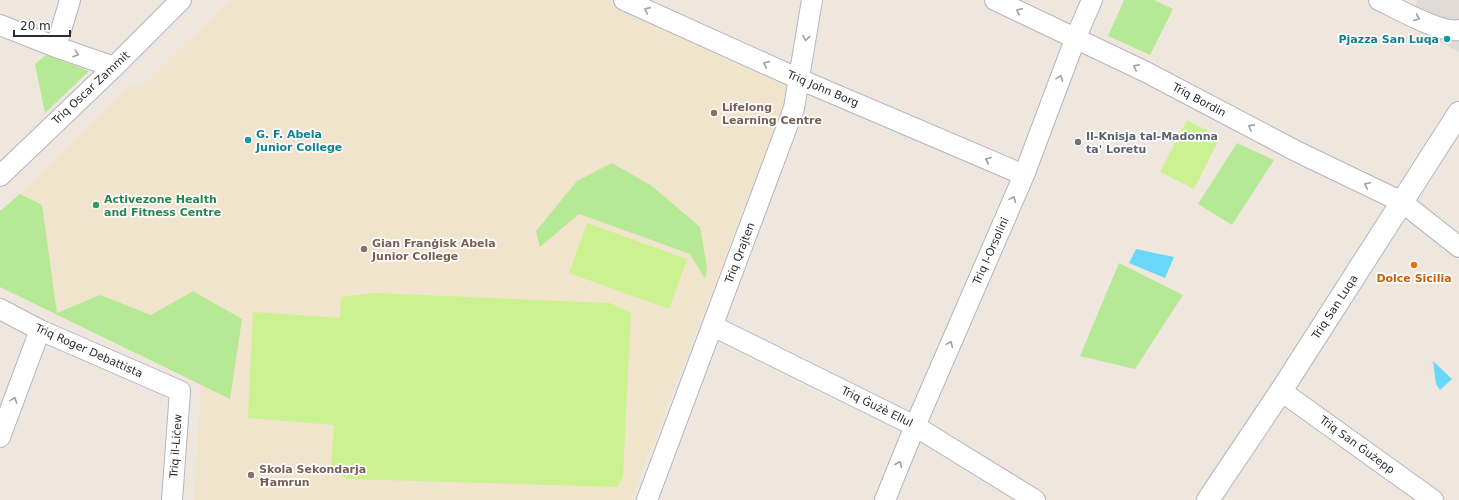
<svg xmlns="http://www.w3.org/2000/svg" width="1459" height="500" font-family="'DejaVu Sans',sans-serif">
<rect width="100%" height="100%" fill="#efe7de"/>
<path fill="#f1e4cc" d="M 230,0 L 605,0 L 791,87 L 631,500 L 194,500 L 201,382 L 0,287 L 0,211 L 20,194 L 129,86 L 140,87 Z"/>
<path fill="#b6e996" d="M 1124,0 L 1154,0 L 1173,9 L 1150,55 L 1108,36 Z
M 46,55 L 89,71 L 45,113 L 35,64 Z
M 1237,143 L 1274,160 L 1232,225 L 1198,204 Z
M 612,163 L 652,186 L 700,227 L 707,267 L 705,279 L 690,254 L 579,214 L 540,247 L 536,231 L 577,181 Z
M 20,194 L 42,205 L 57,313 L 100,295 L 151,315 L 193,291 L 242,319 L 230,399 L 0,287 L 0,211 Z
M 1119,263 L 1183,295 L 1135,369 L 1080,356 Z"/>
<path fill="#ccf191" d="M 1187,120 L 1220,137 L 1194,189 L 1160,172 Z
M 587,223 L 687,259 L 669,309 L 569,273 Z
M 374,293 L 610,303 L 631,313 L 623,475 L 618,487 L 347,479 L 331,464 L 334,425 L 248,418 L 253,312 L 340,318 L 341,297 Z"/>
<path fill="#dfdad5" d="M 1417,0 L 1459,0 L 1459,52 L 1411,26 Z"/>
<path fill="#69d8f8" d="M 1136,249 L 1174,257 L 1165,278 L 1129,263 Z
M 1433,361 L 1452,379 L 1440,390 L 1436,384 Z"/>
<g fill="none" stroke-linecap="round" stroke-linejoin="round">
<g stroke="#b2b5c1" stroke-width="22">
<path id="street" d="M 624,0 L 799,79 L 1024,175
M 995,0 L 1146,72 L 1298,152 L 1402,202 L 1459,247
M 1379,0 C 1396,8 1441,34 1459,30
M 0,25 L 56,47 L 114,67
M 56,47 L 70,0
M 0,176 L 114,67 L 181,0
M 0,309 L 40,330 L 180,391 L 172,500
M 713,326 L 915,426 L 1035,500
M 1281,391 L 1433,500
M 0,437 L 40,330
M 647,500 L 794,108 L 812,0
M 885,500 L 915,426 L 1024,175 L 1076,37 L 1092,0"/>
</g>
<g stroke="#b2b5c1" stroke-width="24">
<path id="secondary" d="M 1208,500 L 1281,391 L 1459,113"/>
</g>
<use href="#street" stroke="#fff" stroke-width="20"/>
<use href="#secondary" stroke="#fff" stroke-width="22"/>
</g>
<defs><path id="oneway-chevron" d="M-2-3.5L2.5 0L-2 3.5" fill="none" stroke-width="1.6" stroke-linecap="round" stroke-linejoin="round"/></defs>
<g stroke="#a0a0a0">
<use href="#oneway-chevron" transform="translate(647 10) rotate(-156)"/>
<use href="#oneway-chevron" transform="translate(1019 11) rotate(-155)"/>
<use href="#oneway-chevron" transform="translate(1417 18) rotate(23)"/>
<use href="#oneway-chevron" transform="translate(806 38) rotate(100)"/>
<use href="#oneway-chevron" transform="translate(76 54) rotate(19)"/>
<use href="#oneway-chevron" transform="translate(766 64) rotate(-156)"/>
<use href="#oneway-chevron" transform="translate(1136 67) rotate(-154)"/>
<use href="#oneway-chevron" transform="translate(1060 78) rotate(-69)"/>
<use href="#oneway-chevron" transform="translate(1251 127) rotate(-152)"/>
<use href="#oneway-chevron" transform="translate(988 160) rotate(-157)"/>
<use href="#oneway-chevron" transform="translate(1367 185) rotate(-154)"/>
<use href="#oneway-chevron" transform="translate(1013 199) rotate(-66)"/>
<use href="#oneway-chevron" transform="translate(950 344) rotate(-66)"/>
<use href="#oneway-chevron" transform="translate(14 400) rotate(-70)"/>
<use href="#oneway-chevron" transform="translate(899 464) rotate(-68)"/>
</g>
<g fill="#0f9aa8" stroke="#fff" stroke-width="1.5">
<circle cx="1447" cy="39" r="4"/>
<circle cx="248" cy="140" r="4"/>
</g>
<g fill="#8d6e63" stroke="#fff" stroke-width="1.5">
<circle cx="714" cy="113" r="4"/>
<circle cx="364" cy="249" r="4"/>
<circle cx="251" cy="475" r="4"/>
</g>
<circle fill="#6b7280" stroke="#fff" stroke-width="1.5" cx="1078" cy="142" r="4"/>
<circle fill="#2e9e5b" stroke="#fff" stroke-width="1.5" cx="96" cy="205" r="4"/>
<circle fill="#e8710a" stroke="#fff" stroke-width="1.5" cx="1414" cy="265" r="4"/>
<g text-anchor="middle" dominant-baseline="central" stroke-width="3.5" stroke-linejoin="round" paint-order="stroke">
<g font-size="11" font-weight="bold" fill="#0d838f" stroke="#fff" text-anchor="end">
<text x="1439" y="39">Pjazza San Luqa</text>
<text x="256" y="134" text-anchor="start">G. F. Abela<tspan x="256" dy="13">Junior College</tspan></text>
</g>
<g font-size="11" fill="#2c2c2c" stroke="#fff">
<text transform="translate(91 88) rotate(-43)">Triq Oscar Zammit</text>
<text transform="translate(823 89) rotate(23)">Triq John Borg</text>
<text transform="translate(1199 100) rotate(28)">Triq Bordin</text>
<text transform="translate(991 251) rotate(-66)">Triq l-Orsolini</text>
<text transform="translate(740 253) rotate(-69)">Triq Qrajten</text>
<text transform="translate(1335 307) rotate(-57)">Triq San Luqa</text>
<text transform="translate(89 351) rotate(24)">Triq Roger Debattista</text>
<text transform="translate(877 407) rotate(26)">Triq Ġużè Ellul</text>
<text transform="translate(1357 445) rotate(36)">Triq San Ġużepp</text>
<text transform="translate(176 446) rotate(-86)">Triq il-Liċew</text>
</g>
<g font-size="11" font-weight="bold" fill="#785e54" stroke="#fff" text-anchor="start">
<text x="722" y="107">Lifelong<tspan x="722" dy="13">Learning Centre</tspan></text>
<text x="372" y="243">Gian Franġisk Abela<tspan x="372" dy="13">Junior College</tspan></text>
<text x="259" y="469">Skola Sekondarja<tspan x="259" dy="13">Ħamrun</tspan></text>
</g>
<g font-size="11" font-weight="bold" fill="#5b616d" stroke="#fff" text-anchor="start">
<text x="1086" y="136">Il-Knisja tal-Madonna<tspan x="1086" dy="13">ta' Loretu</tspan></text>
</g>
<g font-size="11" font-weight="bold" fill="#27864d" stroke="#fff" text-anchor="start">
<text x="104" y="199">Activezone Health<tspan x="104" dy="13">and Fitness Centre</tspan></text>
</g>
<g font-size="11" font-weight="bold" fill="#c56008" stroke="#fff">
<text x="1414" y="278">Dolce Sicilia</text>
</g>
</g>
<path d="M14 30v6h56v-6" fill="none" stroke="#2c2c2c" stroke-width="2"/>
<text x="20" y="30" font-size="12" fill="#2c2c2c" stroke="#ffffff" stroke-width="3" paint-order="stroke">20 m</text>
</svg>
